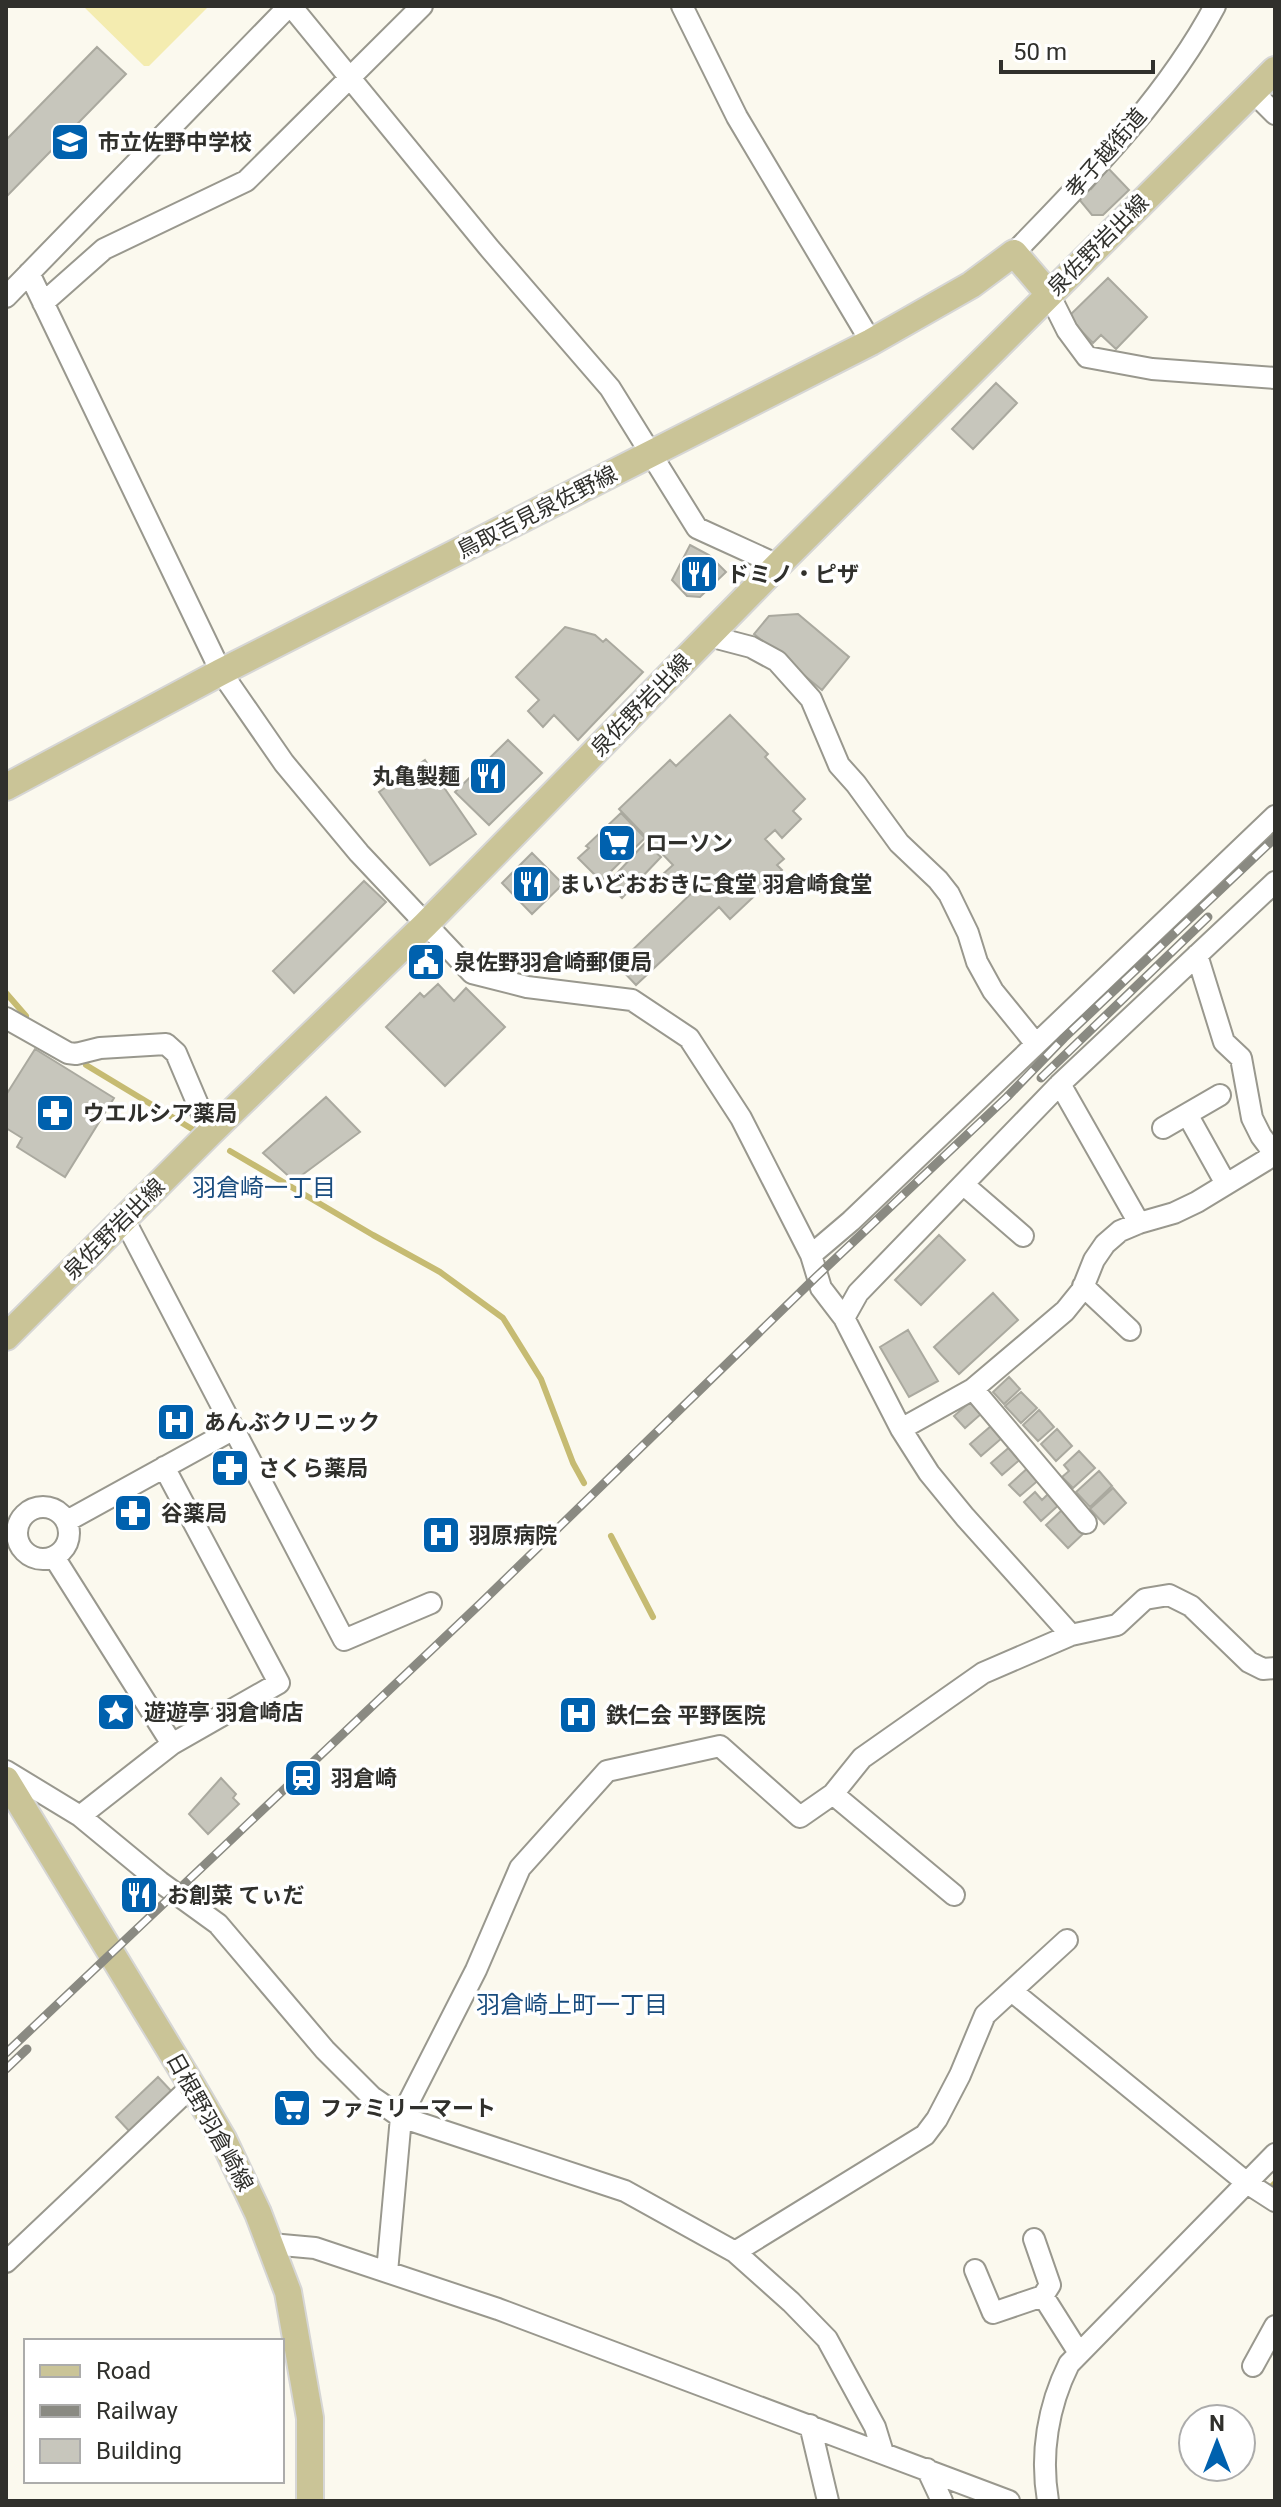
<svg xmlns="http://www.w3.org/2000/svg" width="1281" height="2507" font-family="Roboto,'Noto Sans JP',sans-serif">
<rect width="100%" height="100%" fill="#fbf9ee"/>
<path fill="#f4ecb0" d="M 83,6 L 209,6 L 149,66 L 144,66 Z"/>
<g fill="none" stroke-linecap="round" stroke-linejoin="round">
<path stroke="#c6bb72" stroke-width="6" d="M 6,993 L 26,1016
M 86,1065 L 192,1129
M 230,1151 L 373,1235 L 440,1272 L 503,1318 L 541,1379 L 573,1463 L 584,1483
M 611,1536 L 653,1617
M 1272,2186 L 1275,2183"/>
</g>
<path fill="#c7c6bc" stroke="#aaa99f" stroke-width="2" d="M 97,47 L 126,74 L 6,197 L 6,140 Z
M 1107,167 L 1129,190 L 1103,215 L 1092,215 L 1078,198 L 1088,186 L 1091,189 L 1098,181 L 1094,179 Z
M 1108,278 L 1147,317 L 1116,349 L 1101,335 L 1093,343 L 1068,317 Z
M 996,383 L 1017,403 L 973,449 L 952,429 Z
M 690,545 L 709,555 L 726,572 L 700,597 L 687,596 L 672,580 Z
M 798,614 L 849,657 L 822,690 L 754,634 L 769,616 Z
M 565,627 L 595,635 L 603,642 L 606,639 L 643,672 L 578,740 L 554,715 L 543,727 L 528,711 L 539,700 L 516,677 Z
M 730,715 L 768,754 L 765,757 L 805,799 L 793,811 L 801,819 L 782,838 L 775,830 L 765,839 L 784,859 L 777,865 L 782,870 L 730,919 L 719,907 L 636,985 L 620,968 L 626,962 L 623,959 L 698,887 L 694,883 L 682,895 L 662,875 L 673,865 L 619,809 L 670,760 L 676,766 Z
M 508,740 L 542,773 L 489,825 L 455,792 Z
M 425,760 L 476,834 L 430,865 L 379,792 Z
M 621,813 L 645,838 L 601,881 L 578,858 L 589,848 L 586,846 Z
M 645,843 L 661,857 L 622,898 L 607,884 Z
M 532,853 L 563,884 L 532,914 L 502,883 Z
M 364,881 L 386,902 L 294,993 L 273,971 Z
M 438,984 L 454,1001 L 466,988 L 505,1027 L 445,1086 L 386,1027 L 420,993 L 424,997 Z
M 35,1049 L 114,1098 L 65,1177 L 17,1147 L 22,1138 L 6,1128 L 6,1095 Z
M 326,1097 L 360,1132 L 294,1181 L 263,1153 Z
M 939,1235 L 965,1260 L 921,1305 L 895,1280 Z
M 993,1293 L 1018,1320 L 959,1374 L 934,1347 Z
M 908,1330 L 938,1381 L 909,1397 L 880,1347 Z
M 1009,1377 L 1020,1389 L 1004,1404 L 993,1392 Z
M 1021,1392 L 1037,1408 L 1021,1423 L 1005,1406 Z
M 970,1402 L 981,1414 L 965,1428 L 954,1416 Z
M 1039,1410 L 1054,1427 L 1038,1441 L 1023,1425 Z
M 991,1426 L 1002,1438 L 981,1456 L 970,1444 Z
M 1057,1429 L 1072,1446 L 1056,1461 L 1041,1444 Z
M 1012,1445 L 1023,1457 L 1002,1475 L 991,1463 Z
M 1079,1451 L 1095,1468 L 1073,1488 L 1062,1477 L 1069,1471 L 1064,1465 Z
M 1030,1466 L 1041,1478 L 1020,1496 L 1009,1485 Z
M 1099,1471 L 1112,1486 L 1090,1507 L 1076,1492 Z
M 1113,1488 L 1126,1503 L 1104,1524 L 1090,1509 Z
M 1051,1491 L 1061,1503 L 1041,1521 L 1024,1502 L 1035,1492 L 1042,1500 Z
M 1062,1510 L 1084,1533 L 1068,1548 L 1046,1525 Z
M 221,1778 L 236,1794 L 233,1798 L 239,1804 L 208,1834 L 189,1814 Z
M 158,2077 L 174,2094 L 131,2133 L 116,2117 Z"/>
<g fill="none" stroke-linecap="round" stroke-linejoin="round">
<g stroke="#99988e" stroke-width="24">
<path id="minor" d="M 291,6 L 490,249 L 610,388 L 697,528 L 778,565
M 682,6 L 737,117 L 871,342
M 1253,92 L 1275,114
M 1014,253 C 1088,176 1165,100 1215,6
M 29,273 L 221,672 L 284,763 L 359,853 L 472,973 L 527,987 L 632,1000 L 689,1038 L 741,1118 L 811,1255 L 821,1288 L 844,1318 L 901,1429 L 929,1473 L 965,1517 L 1071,1635
M 1049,294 L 1067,330 L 1087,357 L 1152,369 L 1275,378
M 6,297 L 289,6
M 43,303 L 104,249 L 246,181 L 422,6
M 709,636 L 751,647 L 777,661 L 811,699 L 839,765 L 856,784 L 899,843 L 938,880 L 949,894 L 968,933 L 977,962 L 993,991 L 1036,1044
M 1197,955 L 1224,1042 L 1241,1058 L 1252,1118 L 1261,1136 L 1273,1152
M 6,1018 L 68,1053 L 76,1054 L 100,1048 L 166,1044 L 176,1053 L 210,1133
M 1060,1084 L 1139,1223
M 1187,1114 L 1226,1184
M 1163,1128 L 1220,1095
M 964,1185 L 1023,1236
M 124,1219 L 344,1640 L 431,1603
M 811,1255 L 851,1221 L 1275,816
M 1083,1286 L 1130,1330
M 844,1318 L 858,1293 L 1060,1084 L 1275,882
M 973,1389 L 1086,1523
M 901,1429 L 973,1389 L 1065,1311 L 1082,1290 L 1094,1260 L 1105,1244 L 1120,1231 L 1139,1223 L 1174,1213 L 1197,1202 L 1266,1160 L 1275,1150
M17 1533a26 26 0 1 1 52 0a26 26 0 1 1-52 0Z
M 67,1521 L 234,1429
M 54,1557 L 172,1744 L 279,1683 L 164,1467
M 6,1771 L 80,1816 L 160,1882 L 218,1924 L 325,2050 L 372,2097 L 401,2117 L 625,2191 L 735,2252 L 791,2302 L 827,2339 L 875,2427 L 883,2453
M 833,1794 L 954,1895
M 80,1816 L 172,1744
M 1013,1992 L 1247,2183 L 1275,2201
M 1034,2239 L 1050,2285 L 1043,2296 L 1079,2353
M 271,2244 L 315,2248 L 498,2309 L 1009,2501
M 735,2252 L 925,2135 L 937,2119 L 960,2075 L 985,2015 L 1067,1940
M 6,2262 L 192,2086
M 975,2270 L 993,2313 L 1043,2296
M 387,2272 L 401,2117 L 476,1970 L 520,1868 L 607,1771 L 720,1746 L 800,1817 L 833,1794 L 862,1758 L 983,1673 L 1071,1635 L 1117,1625 L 1145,1599 L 1169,1595 L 1191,1606 L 1249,1662 L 1263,1669 L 1275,1668
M 1253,2366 L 1275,2326
M 810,2425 L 828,2501
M 927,2469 L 942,2501
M 1048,2501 C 1040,2454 1048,2406 1069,2364 L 1275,2154"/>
</g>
<g stroke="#d6d6d5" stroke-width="30">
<path id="major" d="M 6,787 L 221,672 L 871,342 L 971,285 L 1014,253 L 1049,294
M 6,1337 L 210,1133 L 425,925 L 778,565 L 1275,70
M 6,1780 L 192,2086 L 223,2139 L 258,2213 L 288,2292 L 310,2418 L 310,2501"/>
</g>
<use href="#minor" stroke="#fff" stroke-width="20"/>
<use href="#major" stroke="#cac497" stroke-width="26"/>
<g stroke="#8a8a82" stroke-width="9">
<path id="rail" d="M 1041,1078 L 1208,917
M 6,2053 L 481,1603 L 816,1277 L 1007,1097 L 1064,1038 L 1275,838
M 6,2069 L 27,2049"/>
</g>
<use href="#rail" stroke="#fff" stroke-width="6" stroke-dasharray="18" stroke-linecap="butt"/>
</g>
<defs>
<g id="school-square" transform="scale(2)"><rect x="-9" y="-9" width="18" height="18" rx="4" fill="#0061ae" stroke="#fff"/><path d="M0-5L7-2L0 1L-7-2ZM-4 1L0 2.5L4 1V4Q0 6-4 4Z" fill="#fff"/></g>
<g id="restaurant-square" transform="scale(2)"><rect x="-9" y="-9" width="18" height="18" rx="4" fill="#0061ae" stroke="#fff"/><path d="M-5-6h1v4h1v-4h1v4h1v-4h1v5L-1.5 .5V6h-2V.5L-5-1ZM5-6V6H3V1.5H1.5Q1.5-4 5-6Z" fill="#fff"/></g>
<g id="supermarket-square" transform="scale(2)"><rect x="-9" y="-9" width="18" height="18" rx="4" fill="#0061ae" stroke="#fff"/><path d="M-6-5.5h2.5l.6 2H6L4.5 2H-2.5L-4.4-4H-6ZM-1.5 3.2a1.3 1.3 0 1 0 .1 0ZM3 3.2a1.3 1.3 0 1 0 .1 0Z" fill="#fff"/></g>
<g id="civic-square" transform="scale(2)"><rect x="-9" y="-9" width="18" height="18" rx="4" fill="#0061ae" stroke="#fff"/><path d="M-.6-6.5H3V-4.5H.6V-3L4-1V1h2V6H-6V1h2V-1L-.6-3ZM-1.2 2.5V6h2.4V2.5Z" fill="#fff"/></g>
<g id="pharmacy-square" transform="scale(2)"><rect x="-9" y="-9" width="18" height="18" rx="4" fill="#0061ae" stroke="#fff"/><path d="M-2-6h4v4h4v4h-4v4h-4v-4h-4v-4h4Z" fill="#fff"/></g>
<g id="hospital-square" transform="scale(2)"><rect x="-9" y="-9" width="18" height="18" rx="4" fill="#0061ae" stroke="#fff"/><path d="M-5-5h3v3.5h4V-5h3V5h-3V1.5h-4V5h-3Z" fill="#fff"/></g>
<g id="sight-square" transform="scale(2)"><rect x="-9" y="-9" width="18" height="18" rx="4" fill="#0061ae" stroke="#fff"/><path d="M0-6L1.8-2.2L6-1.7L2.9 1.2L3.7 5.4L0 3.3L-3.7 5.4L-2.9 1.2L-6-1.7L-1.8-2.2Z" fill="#fff"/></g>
<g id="station-square" transform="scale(2)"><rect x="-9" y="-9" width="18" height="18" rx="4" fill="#0061ae" stroke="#fff"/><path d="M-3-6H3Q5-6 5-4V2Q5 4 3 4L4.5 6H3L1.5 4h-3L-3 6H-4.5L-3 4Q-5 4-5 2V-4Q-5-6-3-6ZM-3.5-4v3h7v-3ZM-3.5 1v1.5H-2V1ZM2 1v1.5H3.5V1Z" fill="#fff"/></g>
</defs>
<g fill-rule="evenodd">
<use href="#school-square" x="70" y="142"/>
<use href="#restaurant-square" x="699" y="574"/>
<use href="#restaurant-square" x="488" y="776"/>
<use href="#supermarket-square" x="617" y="843"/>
<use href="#restaurant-square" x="531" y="884"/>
<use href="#civic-square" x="426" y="962"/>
<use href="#pharmacy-square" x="55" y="1113"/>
<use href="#hospital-square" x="176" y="1422"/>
<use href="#pharmacy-square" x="230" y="1468"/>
<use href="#pharmacy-square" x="133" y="1513"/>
<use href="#hospital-square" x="441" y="1535"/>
<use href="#sight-square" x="116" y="1712"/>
<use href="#hospital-square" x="578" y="1715"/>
<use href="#station-square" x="303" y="1778"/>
<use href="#restaurant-square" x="139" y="1895"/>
<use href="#supermarket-square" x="292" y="2108"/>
</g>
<g text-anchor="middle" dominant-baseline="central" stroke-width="7" stroke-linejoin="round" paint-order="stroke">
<g font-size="22" font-weight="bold" fill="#30302c" stroke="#fff" text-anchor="start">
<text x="98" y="142">市立佐野中学校</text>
<text x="727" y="574">ドミノ・ピザ</text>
<text x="460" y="776" text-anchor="end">丸亀製麺</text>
<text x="645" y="843">ローソン</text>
<text x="559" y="884">まいどおおきに食堂 羽倉崎食堂</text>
<text x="454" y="962">泉佐野羽倉崎郵便局</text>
<text x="83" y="1113">ウエルシア薬局</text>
<text x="204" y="1422">あんぶクリニック</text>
<text x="258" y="1468">さくら薬局</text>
<text x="161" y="1513">谷薬局</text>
<text x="469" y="1535">羽原病院</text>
<text x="144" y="1712">遊遊亭 羽倉崎店</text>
<text x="606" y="1715">鉄仁会 平野医院</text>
<text x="331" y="1778">羽倉崎</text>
<text x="167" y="1895">お創菜 てぃだ</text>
<text x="320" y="2108">ファミリーマート</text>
</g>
<g font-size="22" fill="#30302c" stroke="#fff">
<text transform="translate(1106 153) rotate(-49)">孝子越街道</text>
<text transform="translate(1098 245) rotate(-45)">泉佐野岩出線</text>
<text transform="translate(537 512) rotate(-27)">鳥取吉見泉佐野線</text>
<text transform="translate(641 705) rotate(-46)">泉佐野岩出線</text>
<text transform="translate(114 1229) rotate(-45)">泉佐野岩出線</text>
<text transform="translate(210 2122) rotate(61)">日根野羽倉崎線</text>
</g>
<g font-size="24" fill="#1a4d7f" stroke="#fff">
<text x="264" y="1188">羽倉崎一丁目</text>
<text x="572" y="2005">羽倉崎上町一丁目</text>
</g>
</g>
<rect width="1281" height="2507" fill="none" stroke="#30302c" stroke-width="16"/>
<rect x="24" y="2339" width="260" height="144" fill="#ffffff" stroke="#acacab" stroke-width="2"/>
<rect x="40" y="2365" width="40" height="12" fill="#cac497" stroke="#acacab" stroke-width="2"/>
<text x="96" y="2379" font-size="24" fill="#30302c">Road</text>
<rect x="40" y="2405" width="40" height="12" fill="#8a8a82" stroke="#acacab" stroke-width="2"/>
<text x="96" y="2419" font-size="24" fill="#30302c">Railway</text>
<rect x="40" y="2439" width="40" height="24" fill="#c7c6bc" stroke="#acacab" stroke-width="2"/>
<text x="96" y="2459" font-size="24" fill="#30302c">Building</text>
<g transform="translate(1217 2443)"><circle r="38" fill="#ffffff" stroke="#acacab" stroke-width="2"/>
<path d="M0-6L14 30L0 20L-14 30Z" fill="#0061ae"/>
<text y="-12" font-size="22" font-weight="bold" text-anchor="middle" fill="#30302c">N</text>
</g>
<path d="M1001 60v12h152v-12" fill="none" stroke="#30302c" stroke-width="4"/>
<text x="1013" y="60" font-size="24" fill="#30302c" stroke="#ffffff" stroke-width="6" paint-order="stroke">50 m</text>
</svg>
